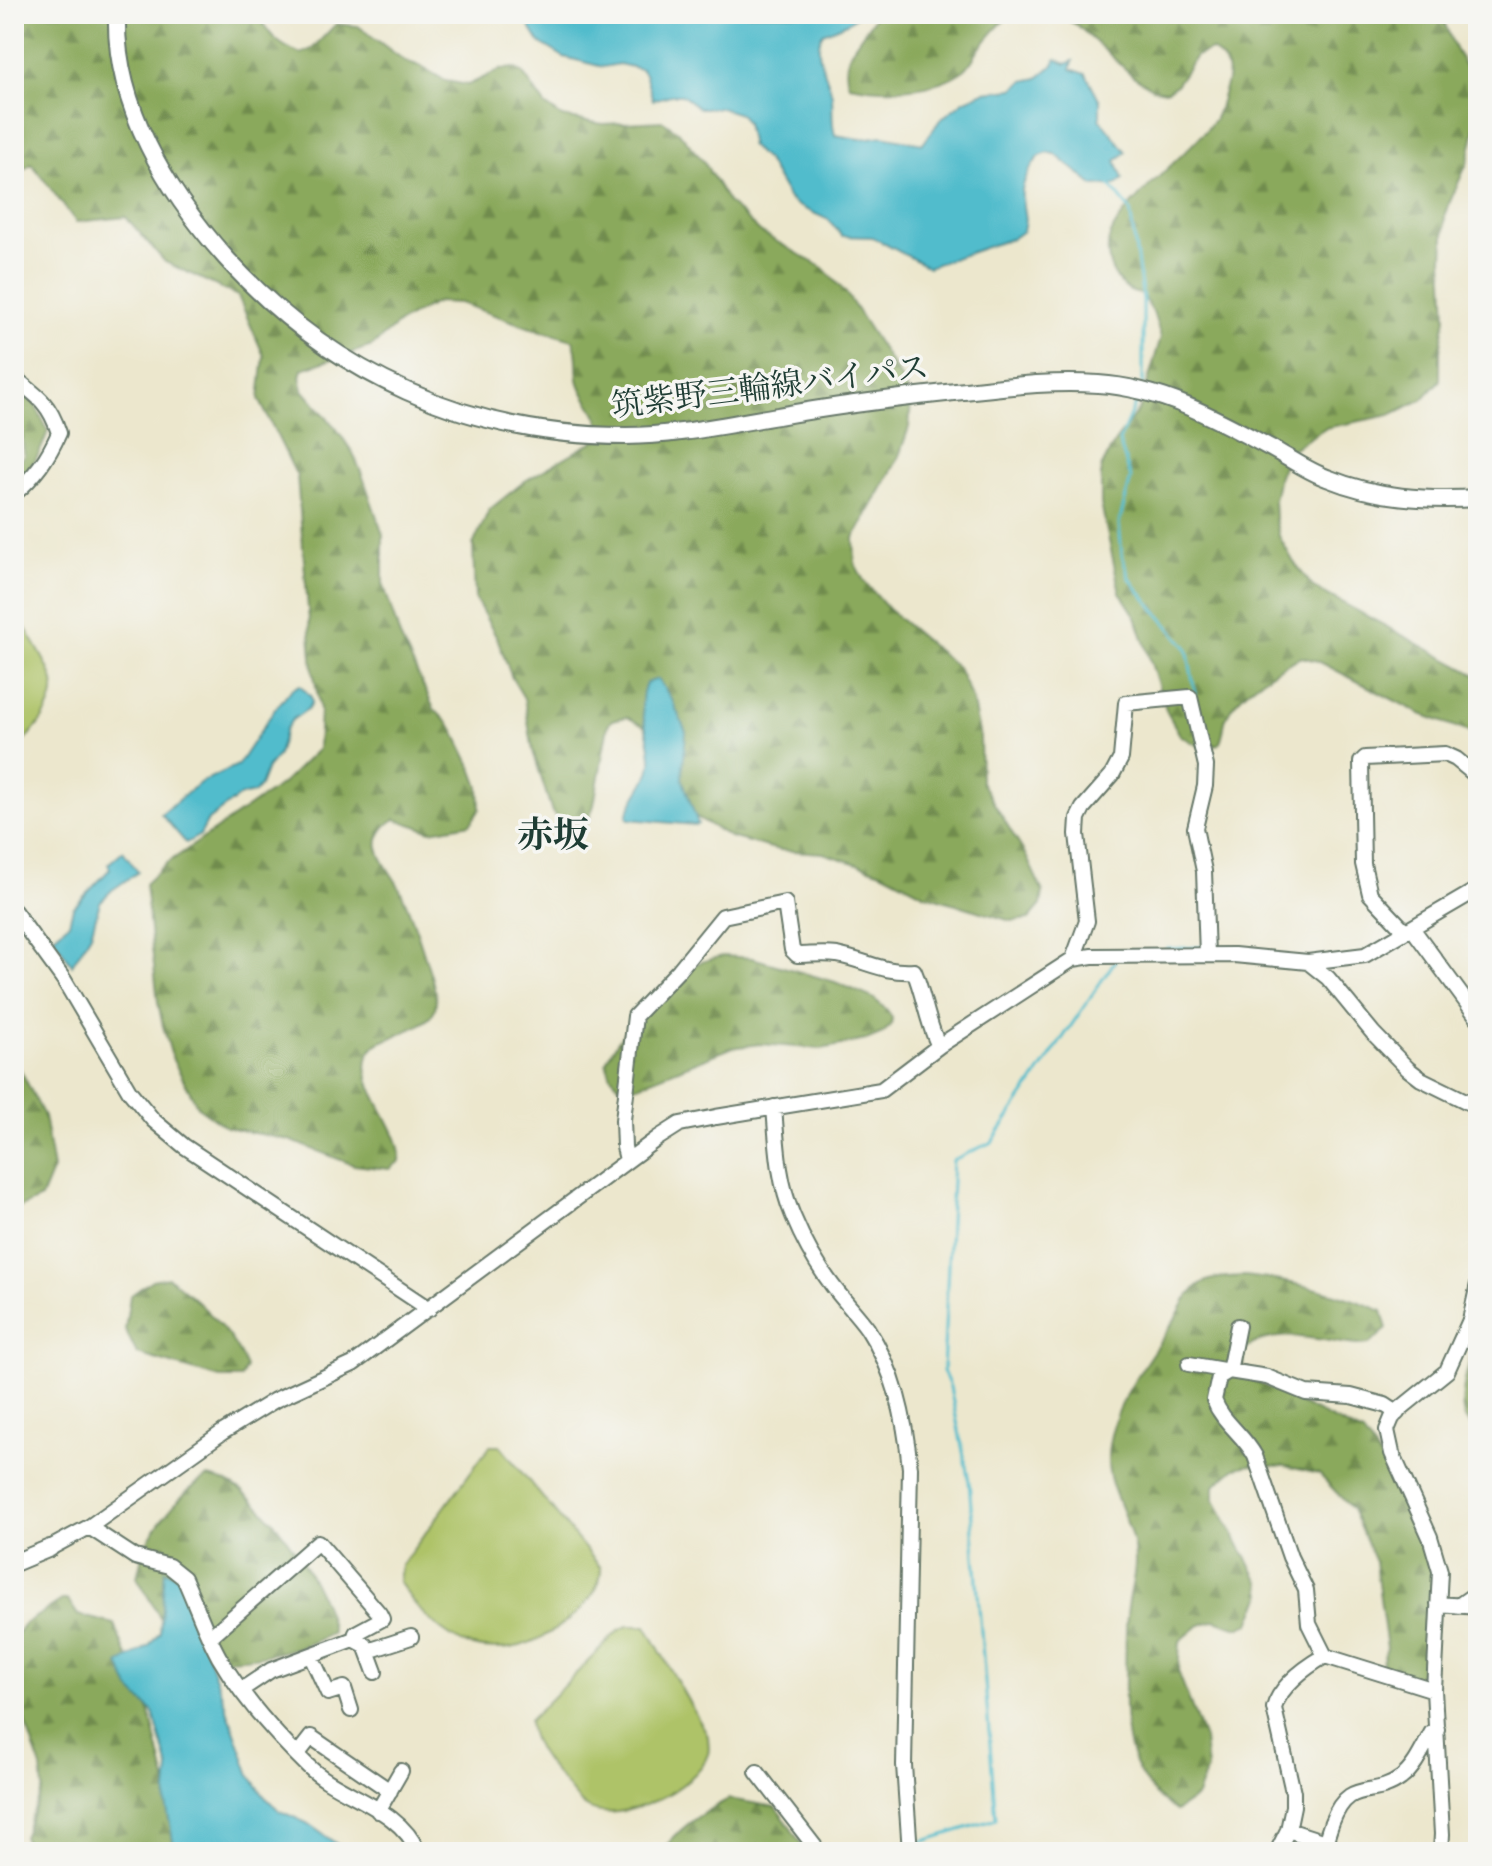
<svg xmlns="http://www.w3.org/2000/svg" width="1492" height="1866" font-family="Alegreya,'Noto Serif JP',serif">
<defs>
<pattern id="forest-firs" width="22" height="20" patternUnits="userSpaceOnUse" patternTransform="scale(2)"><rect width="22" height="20" fill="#8aa95c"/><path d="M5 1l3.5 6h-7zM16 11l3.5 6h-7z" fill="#708b4d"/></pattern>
</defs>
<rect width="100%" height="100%" fill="#f6f6f2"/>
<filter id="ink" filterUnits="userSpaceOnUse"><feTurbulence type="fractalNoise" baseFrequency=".0125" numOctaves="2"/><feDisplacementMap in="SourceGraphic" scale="16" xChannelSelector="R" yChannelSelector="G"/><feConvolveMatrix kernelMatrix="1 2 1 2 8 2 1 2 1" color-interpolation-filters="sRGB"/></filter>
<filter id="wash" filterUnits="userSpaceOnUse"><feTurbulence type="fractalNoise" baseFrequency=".006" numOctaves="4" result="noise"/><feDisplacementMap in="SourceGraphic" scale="32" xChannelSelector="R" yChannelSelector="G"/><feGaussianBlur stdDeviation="1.8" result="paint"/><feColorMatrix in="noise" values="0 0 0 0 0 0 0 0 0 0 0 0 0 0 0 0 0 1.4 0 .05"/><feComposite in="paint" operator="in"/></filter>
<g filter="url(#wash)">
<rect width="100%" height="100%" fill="#ece7cd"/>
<path fill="url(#forest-firs)" stroke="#547348" stroke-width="2" d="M 14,14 L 259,14 C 268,36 279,45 301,54 L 312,49 L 336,24 L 358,26 L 405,61 L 420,66 L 446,81 L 468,85 L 500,70 L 513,68 L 522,72 L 545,105 L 562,117 L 603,124 L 663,121 L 679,132 L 704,162 L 728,202 L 760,232 L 823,268 L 846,293 L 904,383 L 911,401 L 909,427 L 898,459 L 854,538 L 855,564 L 864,581 L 888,609 L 958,668 L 972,699 L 980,737 L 981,782 L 1025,854 L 1043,892 L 1041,905 L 1029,919 L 1011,921 L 926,895 L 882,872 L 823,853 L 779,850 L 730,837 L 690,813 L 645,727 L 627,717 L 612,720 L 608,725 L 594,805 L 587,824 L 578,826 L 562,823 L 552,812 L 533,751 L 524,698 L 512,678 L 498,640 L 475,598 L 473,545 L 489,510 L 525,481 L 597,439 C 608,415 582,402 578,379 C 576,365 579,354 573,340 L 534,329 L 460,303 L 437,302 L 400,322 L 372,346 L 302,369 L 300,377 L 303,390 L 336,428 L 353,453 L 363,477 L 383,535 L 383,583 L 400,637 L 434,709 L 452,727 L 472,768 L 479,787 L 480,809 L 470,824 L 431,831 L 395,819 C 386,824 375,836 378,848 C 380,860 392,874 398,885 C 410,910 418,934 426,960 C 445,1017 439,1017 388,1039 C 380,1042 372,1045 369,1053 C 354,1085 403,1127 400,1161 L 389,1169 L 354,1165 L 289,1140 L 226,1127 L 198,1107 L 173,1060 L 163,1026 L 158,1002 L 145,884 L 166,864 L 283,783 L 318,749 L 320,710 L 313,669 L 297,476 L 259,399 L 264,356 L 238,296 L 165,262 L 126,217 L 76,222 L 32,164 L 14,176 Z
M 876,14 L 1012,14 C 1000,23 991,34 982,45 C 976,53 971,65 964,70 C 934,92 884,92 849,85 C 838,54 862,40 876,14 Z
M 1056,14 L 1445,14 L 1445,24 L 1455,49 L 1472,77 L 1477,97 L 1477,120 L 1468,161 L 1445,213 L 1443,259 L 1446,318 L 1440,350 L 1440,380 L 1423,399 L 1390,415 L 1325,428 L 1289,451 L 1279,476 L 1274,500 L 1275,519 L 1279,536 L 1293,561 L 1313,587 L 1478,676 L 1478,735 L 1421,714 L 1318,661 L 1301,657 C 1278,668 1240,690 1228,714 C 1222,724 1225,735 1219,744 L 1200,747 L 1180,735 L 1167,712 L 1136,617 L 1120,592 L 1101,504 L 1101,468 L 1114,443 L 1140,408 L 1161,337 L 1153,312 L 1141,294 C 1127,292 1120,285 1113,272 C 1108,263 1106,247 1110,236 C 1124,200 1188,156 1214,120 C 1219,112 1221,100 1224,91 C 1231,72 1229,61 1211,50 L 1196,56 L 1176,85 L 1166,91 L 1154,89 L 1133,76 L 1077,25 Z
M 14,390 L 35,404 L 48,431 C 41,452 32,470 14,484 L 14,469 L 24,455 L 22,433 L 14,430 Z
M 723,956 L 752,958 L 835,982 L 873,998 L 887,1010 L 892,1018 L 891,1025 L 883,1033 L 866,1040 L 821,1049 L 760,1044 L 731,1048 L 636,1086 L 620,1086 L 611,1076 L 606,1062 C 616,1039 660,985 682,971 C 694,963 708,960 723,956 Z
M 14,1057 L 44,1116 L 53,1169 L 41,1198 L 14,1210 Z
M 1245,1276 C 1291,1281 1340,1293 1382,1311 L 1387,1329 L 1369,1344 L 1357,1345 C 1320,1341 1273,1325 1243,1351 L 1244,1367 L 1252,1380 L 1363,1434 L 1397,1481 L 1424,1536 L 1433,1562 L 1428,1680 L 1422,1681 L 1380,1668 L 1387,1648 L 1375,1562 L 1352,1509 L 1319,1474 L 1285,1466 L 1251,1465 L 1235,1468 L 1214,1486 L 1214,1499 L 1260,1583 L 1262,1595 L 1250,1623 L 1238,1628 L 1215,1620 L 1198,1626 L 1180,1641 L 1178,1671 L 1204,1739 L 1207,1769 L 1197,1796 L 1176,1811 C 1125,1777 1124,1733 1125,1677 C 1126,1657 1125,1636 1127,1616 C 1128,1598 1135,1580 1135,1562 C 1136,1526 1109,1495 1108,1462 C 1107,1409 1147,1363 1174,1321 C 1182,1308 1186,1295 1198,1286 C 1211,1276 1230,1277 1245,1276 Z
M 168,1277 C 198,1300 232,1331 246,1367 L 241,1378 L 220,1378 L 137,1354 L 125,1329 L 130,1296 L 152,1280 Z
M 1478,1333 L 1478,1432 C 1471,1427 1464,1420 1463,1411 C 1460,1391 1471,1353 1478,1333 Z
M 208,1477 C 214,1479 221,1480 227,1482 C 269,1502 326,1587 332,1633 C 289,1656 236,1663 188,1657 L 167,1630 L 137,1577 C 139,1569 141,1560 143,1552 C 151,1529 186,1487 208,1477 Z
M 62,1600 L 68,1600 L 78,1615 L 114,1624 L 150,1713 L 167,1785 L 176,1852 L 31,1852 L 23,1837 L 43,1789 L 41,1768 L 14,1691 L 14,1638 L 23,1625 Z
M 729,1799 L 776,1807 L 807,1852 L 662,1852 C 677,1828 705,1811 729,1799 Z"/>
<path fill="#aec368" stroke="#66804e" stroke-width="2" d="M 14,609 C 24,627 49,663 53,681 C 57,707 34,734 14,748 Z
M 490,1446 L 500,1446 L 601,1568 C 603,1603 546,1641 515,1647 C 503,1650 484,1649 472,1646 C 442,1637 414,1607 399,1581 L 401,1566 Z
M 628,1626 L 646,1626 L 708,1736 C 708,1742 710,1749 708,1754 C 697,1788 619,1827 586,1807 C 575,1799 567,1785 557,1775 C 543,1760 530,1741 529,1721 L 619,1630 Z"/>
<path fill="#51bccc" stroke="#387c80" stroke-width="2" d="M 518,14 L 612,14 L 616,18 L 622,14 L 859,14 L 849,22 L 823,33 C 811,54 829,75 832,96 C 833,110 831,122 835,135 L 860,139 L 883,136 L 923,144 L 940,120 L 965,100 L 984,92 L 1013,89 L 1024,81 L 1038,78 L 1052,66 L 1056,59 L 1066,64 L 1073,61 L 1071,69 L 1086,74 L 1100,101 L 1100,119 L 1126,152 L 1116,161 L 1123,179 L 1116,185 L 1094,186 L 1055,154 L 1048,153 L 1040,156 C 1031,165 1020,185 1022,198 C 1023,212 1027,218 1023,231 L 1013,238 L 928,267 L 872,237 L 842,236 L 829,220 L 798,206 L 789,199 L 767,161 L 751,147 L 746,123 L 740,114 L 721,108 L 699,108 L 682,95 L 671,95 L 653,100 L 645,74 L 641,69 L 619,64 L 603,67 L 564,57 L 539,42 L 526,21 Z
M 658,679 L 672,700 L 686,732 L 682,778 L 698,824 L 695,825 L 629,819 L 627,817 C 631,798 649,783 651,764 C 653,736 634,710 646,683 Z
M 300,685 L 311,697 L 312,702 L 309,708 L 292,720 L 285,730 L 278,755 L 267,768 L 260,786 L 254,793 L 240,796 L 208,820 L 200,835 L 186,843 L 161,814 L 201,782 L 238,765 L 275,709 L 292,689 Z
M 123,851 L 138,872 L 112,890 L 100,902 L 91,934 L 72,965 L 53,937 L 69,923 L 73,908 L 110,869 L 108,864 Z
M 165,1570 L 181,1579 L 250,1775 L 264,1796 L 280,1811 L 307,1823 L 348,1852 L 175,1852 L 166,1803 L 169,1768 L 153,1712 L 130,1689 L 119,1664 L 149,1646 L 160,1632 Z"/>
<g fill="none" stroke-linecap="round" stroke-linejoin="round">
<path stroke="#51bccc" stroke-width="3" d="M 1109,184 L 1130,210 L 1143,300 L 1143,384
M 1139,395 L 1119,441 L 1131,478 L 1119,523 L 1122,556 L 1129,577 L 1136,587 L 1187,648 L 1195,693
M 1212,908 L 1213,947
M 1166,949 L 1202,947
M 920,1852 L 921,1842 L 996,1819 L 969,1481 L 950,1387 L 943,1371 L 953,1160 L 992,1142 L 1115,961"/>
</g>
</g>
<g filter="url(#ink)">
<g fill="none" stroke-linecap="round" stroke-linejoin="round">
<g stroke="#67786a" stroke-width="18">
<path id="minor" d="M 14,378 C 38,396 50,404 59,433 C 48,458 35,476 14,494
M 14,911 L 64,980 L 130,1092 L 153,1120 L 184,1146 L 429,1309
M 1412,928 L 1478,1018
M 1405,931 L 1370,894 L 1363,864 L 1361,762 L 1365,758 L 1445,754 L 1456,759 L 1478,777
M 1073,959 L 1087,921 L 1077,834 L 1078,818 L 1083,808 L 1112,775 L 1121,758 L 1126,703 L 1190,697 L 1206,766 L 1205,786 L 1195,828 L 1204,871 L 1207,955
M 1308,962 L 1365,955 L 1478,889
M 774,1107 C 777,1144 778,1181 793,1216 C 803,1240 816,1264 832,1285 C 843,1300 856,1313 867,1328 C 895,1371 905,1418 910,1468 L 904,1765 L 910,1852
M 627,1160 L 624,1147 L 623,1120 L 635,1016 L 679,970 L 723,916 L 785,903 L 792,950 L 797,955 C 810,955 825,953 837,955 C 868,961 882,973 914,971 C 924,995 928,1026 939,1046
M 1189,1364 L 1229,1371 L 1238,1326
M 1397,1413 L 1385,1405 L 1351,1396 L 1306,1393 L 1267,1377 L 1229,1371 L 1219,1377 L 1214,1400 C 1222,1422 1244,1435 1255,1456 L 1290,1557 L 1306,1590 L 1309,1624 L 1325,1656 L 1434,1690
M 89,1527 L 135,1557 L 169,1566 L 184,1578 C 196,1604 205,1632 219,1657 C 242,1697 275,1734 308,1766 C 340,1797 400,1807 418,1852
M 50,1548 L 89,1527 L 223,1432 L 275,1400 L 353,1364 L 658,1138 L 680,1124 L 716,1117 L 881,1090 L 939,1046 L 1073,959 L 1092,956 L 1234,955 L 1308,962 L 1328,978 L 1373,1033 L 1408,1069 L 1421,1079 L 1478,1107
M 1438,1604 L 1478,1607
M 1458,1606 L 1478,1592
M 210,1637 L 318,1542 L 379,1613 L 382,1619 L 356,1633 L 354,1639
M 368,1651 L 411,1637
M 311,1656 L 328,1693 L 344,1688 L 351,1710
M 241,1690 L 271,1670 L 354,1639 L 365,1645 L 375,1672
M 297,1755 L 311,1737 L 390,1791
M 757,1772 L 819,1852
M 378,1811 L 401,1771
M 1288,1830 L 1293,1806 L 1293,1792 L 1274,1708 C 1280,1686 1306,1667 1325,1656
M 1277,1852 L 1288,1830 L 1325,1842
M 1326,1852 C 1325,1841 1328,1833 1332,1822 C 1350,1776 1372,1800 1401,1778 C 1415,1768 1424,1746 1432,1732 L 1437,1729
M 1441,1852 L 1442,1834 L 1434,1690 L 1440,1571 L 1430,1537 L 1392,1453 L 1387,1430 L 1392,1418 L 1400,1409 L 1447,1371 L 1470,1320 L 1478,1284"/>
</g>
<g stroke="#67786a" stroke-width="20">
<path id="major" d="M 117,14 C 114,105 167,192 226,258 C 332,375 468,436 626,436 C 677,436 728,424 778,416 C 834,406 889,399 946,393 C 996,388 1047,380 1098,384 C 1164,388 1221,421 1278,452 C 1294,461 1310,472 1327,478 C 1376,498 1426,501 1478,498
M 14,1563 L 50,1548"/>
</g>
<use href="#minor" stroke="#fff" stroke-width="14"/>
<use href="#major" stroke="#fff" stroke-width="16"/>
</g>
</g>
<g text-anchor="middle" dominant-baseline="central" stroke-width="7" stroke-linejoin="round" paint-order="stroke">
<g font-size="32" fill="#1f3d34" stroke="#f6f6f2">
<text transform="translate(770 386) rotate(-7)">筑紫野三輪線バイパス</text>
</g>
<g font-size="36" font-weight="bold" fill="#1f3d34" stroke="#f6f6f2">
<text x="553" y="834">赤坂</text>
</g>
</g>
<rect width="1492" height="1866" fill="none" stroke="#f6f6f2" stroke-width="48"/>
</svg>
